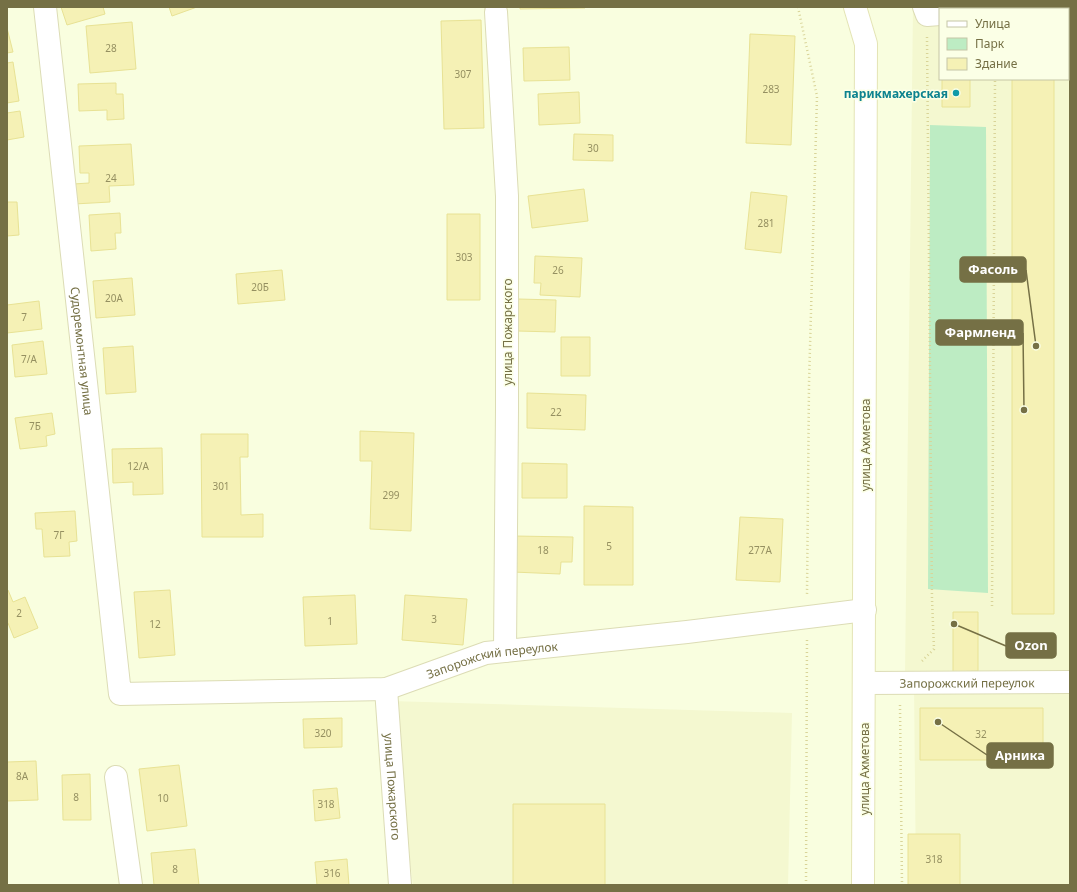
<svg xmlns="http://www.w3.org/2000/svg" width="1077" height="892" font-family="'Noto Sans',sans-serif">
<rect width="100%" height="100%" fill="#f9fedf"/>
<path fill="#f4f8d0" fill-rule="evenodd" d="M 913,7 L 1070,7 L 1070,673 L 905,675 ZM 940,9 L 1068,9 L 1068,79 L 940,79 Z
M 914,684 L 1070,693 L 1070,885 L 916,885 Z
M 390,701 L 792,713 L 788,885 L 413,885 Z"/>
<path fill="#bdecc3" d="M 930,125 L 986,127 L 988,593 L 928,589 Z"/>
<path fill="#f5f1b5" stroke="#e8e294" d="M 61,7 L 103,7 L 105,14 L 67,25 Z
M 169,7 L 197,7 L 172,16 Z
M 520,7 L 585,7 L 585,8 L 520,9 Z
M 481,20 L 484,128 L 444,129 L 441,21 Z
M 132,22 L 136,69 L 90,73 L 86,26 Z
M 7,28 L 13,52 L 7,53 Z
M 750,34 L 795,36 L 791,145 L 746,143 Z
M 569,47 L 570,80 L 524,81 L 523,48 Z
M 13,62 L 19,101 L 7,103 L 7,63 Z
M 942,79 L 970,79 L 970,107 L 942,107 Z
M 1012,79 L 1054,79 L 1054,614 L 1012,614 Z
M 116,83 L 116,94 L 123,94 L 124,119 L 107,120 L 107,110 L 79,111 L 78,84 Z
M 579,92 L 580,123 L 539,125 L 538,94 Z
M 20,111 L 24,137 L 7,140 L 7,113 Z
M 574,134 L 613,135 L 613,161 L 573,160 Z
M 131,144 L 134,185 L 109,186 L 110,202 L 74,204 L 73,184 L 89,183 L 89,173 L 80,173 L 79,146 Z
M 584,189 L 588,221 L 532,228 L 528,196 Z
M 751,192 L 787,196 L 781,253 L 745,249 Z
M 7,202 L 17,202 L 19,235 L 7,236 Z
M 120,213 L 121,233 L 115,233 L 116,249 L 91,251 L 89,215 Z
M 447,214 L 480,214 L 480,300 L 447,300 Z
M 535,256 L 582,258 L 580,297 L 540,295 L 541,283 L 534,283 Z
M 282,270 L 285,300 L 238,304 L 236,274 Z
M 132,278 L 135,315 L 96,318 L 93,281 Z
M 518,299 L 556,300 L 555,332 L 517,331 Z
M 39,301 L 42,329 L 7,333 L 7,305 Z
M 561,337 L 590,337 L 590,376 L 561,376 Z
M 43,341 L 47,374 L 15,377 L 12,345 Z
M 133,346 L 136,392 L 106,394 L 103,348 Z
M 527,393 L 586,395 L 585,430 L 527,428 Z
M 52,413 L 55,434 L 46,436 L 47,446 L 20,449 L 15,418 Z
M 360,431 L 414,433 L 411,531 L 370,529 L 372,461 L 360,461 Z
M 201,434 L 248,434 L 248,457 L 240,457 L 241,515 L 263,514 L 263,537 L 202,537 Z
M 162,448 L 163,494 L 133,495 L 133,482 L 113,483 L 112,449 Z
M 522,463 L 567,464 L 567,498 L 522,498 Z
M 584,506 L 633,507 L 633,585 L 584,585 Z
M 75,511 L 77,541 L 69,542 L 70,556 L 44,557 L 42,529 L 36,529 L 35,513 Z
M 740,517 L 783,519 L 780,582 L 736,580 Z
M 514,536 L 573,537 L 572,562 L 561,562 L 560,574 L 513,572 Z
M 7,590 L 8,590 L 13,602 L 25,597 L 38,628 L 14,638 L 8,623 L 7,624 Z
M 170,590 L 175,655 L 139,658 L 134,592 Z
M 355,595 L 357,644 L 305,646 L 303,597 Z
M 405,595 L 467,599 L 463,645 L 402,640 Z
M 953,612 L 978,612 L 978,671 L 953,672 Z
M 920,708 L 1043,708 L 1043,760 L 920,760 Z
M 342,718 L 342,747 L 304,748 L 303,719 Z
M 36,761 L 38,800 L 7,801 L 7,762 Z
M 179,765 L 187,826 L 147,831 L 139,769 Z
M 90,774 L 91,820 L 63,820 L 62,775 Z
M 337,788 L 340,818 L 315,821 L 313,790 Z
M 513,804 L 605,804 L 605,885 L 513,885 Z
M 908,834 L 960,834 L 960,885 L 908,885 Z
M 195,849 L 199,885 L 154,885 L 151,853 Z
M 347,859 L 349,885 L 317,885 L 315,862 Z"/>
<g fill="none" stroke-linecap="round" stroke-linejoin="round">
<g stroke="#dcdcb5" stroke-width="24">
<g id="minor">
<path id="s1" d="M 45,7 L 120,694 L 386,689 L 486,653 L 687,632 L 865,610"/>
<path d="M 924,7 L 927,15 L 940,14"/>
<path d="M 1068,10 L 1070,11"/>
<path d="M 496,12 L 507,196 L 507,409 L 505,651"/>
<path id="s2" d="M 864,683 L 1070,682"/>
<path id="s3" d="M 386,689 L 400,885"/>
<path d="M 116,777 L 131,885"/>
</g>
</g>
<g stroke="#e4e4b5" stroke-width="24">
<path id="secondary" d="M 855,7 L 866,44 L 863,885"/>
</g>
<path stroke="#d9d498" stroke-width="2.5" stroke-dasharray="1 3" stroke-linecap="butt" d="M 798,7 L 817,96 L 809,383 L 807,594
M 992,606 L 995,79
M 922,661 L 934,649 L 932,599 L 927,37
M 900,705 L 902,885
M 806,885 L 807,639"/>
<use href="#minor" stroke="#fff" stroke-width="22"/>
<use href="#secondary" stroke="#fff" stroke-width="22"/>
</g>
<circle fill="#0f9aa8" stroke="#fbffe6" stroke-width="1.5" cx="956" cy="93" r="4"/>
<g text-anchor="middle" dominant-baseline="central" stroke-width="3" stroke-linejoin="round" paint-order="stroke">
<g font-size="10" fill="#959061">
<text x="111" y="48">28</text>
<text x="463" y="74">307</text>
<text x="771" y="89">283</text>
<text x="593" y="148">30</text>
<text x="111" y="178">24</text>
<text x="766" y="223">281</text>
<text x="464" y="257">303</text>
<text x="558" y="270">26</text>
<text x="260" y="287">20Б</text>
<text x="114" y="298">20А</text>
<text x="24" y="317">7</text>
<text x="29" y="359">7/А</text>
<text x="556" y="412">22</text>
<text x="35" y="426">7Б</text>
<text x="138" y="466">12/А</text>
<text x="221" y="486">301</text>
<text x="391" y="495">299</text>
<text x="59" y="535">7Г</text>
<text x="609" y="546">5</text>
<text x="543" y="550">18</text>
<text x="760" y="550">277А</text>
<text x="19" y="613">2</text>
<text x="434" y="619">3</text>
<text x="330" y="621">1</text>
<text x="155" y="624">12</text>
<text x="323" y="733">320</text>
<text x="981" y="734">32</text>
<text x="22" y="776">8А</text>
<text x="76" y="797">8</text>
<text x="163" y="798">10</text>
<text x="326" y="804">318</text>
<text x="934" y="859">318</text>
<text x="175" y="869">8</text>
<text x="332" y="873">316</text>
</g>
<g font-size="12" font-weight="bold" fill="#0d838f" stroke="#fbffe6" text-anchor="end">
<text x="948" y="93">парикмахерская</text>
</g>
<g font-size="12" fill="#757045" stroke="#fbffe6">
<text transform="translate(507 332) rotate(-90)">улица Пожарского</text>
<text stroke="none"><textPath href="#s1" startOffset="346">Судоремонтная улица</textPath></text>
<text transform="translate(865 445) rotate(-90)">улица Ахметова</text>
<text stroke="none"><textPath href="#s1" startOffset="1068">Запорожский переулок</textPath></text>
<text stroke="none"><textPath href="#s2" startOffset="103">Запорожский переулок</textPath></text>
<text transform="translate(864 769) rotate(-90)">улица Ахметова</text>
<text stroke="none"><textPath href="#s3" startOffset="98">улица Пожарского</textPath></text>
</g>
</g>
<path fill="none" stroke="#757045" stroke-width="1.5" d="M1036 346L1026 270M1024 410L1023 333M954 624L1006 646M938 722L987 755"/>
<g fill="#757045" stroke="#fbffe6" stroke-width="1.5">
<circle cx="1036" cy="346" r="4"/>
<circle cx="1024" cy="410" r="4"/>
<circle cx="954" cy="624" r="4"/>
<circle cx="938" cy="722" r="4"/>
</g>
<g fill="#757045" stroke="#757045" stroke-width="1.5">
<rect x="960" y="257" width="66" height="25" rx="4"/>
<rect x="936" y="320" width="87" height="25" rx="4"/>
<rect x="1006" y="633" width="50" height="25" rx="4"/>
<rect x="987" y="743" width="66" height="25" rx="4"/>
</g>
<g font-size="13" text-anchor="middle" font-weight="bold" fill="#fff">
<text x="993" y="274">Фасоль</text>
<text x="980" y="337">Фармленд</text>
<text x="1031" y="650">Ozon</text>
<text x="1020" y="760">Арника</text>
</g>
<rect width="1077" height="892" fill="none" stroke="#757045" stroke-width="16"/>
<rect x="939" y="8" width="130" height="72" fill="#fbffe6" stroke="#c5c6a6"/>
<rect x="947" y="21" width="20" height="6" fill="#ffffff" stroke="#c5c6a6"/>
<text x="975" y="28" font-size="12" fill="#757045">Улица</text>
<rect x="947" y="38" width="20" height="12" fill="#bdecc3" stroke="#c5c6a6"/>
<text x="975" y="48" font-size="12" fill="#757045">Парк</text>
<rect x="947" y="58" width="20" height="12" fill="#f5f1b5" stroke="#c5c6a6"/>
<text x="975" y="68" font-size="12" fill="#757045">Здание</text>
</svg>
